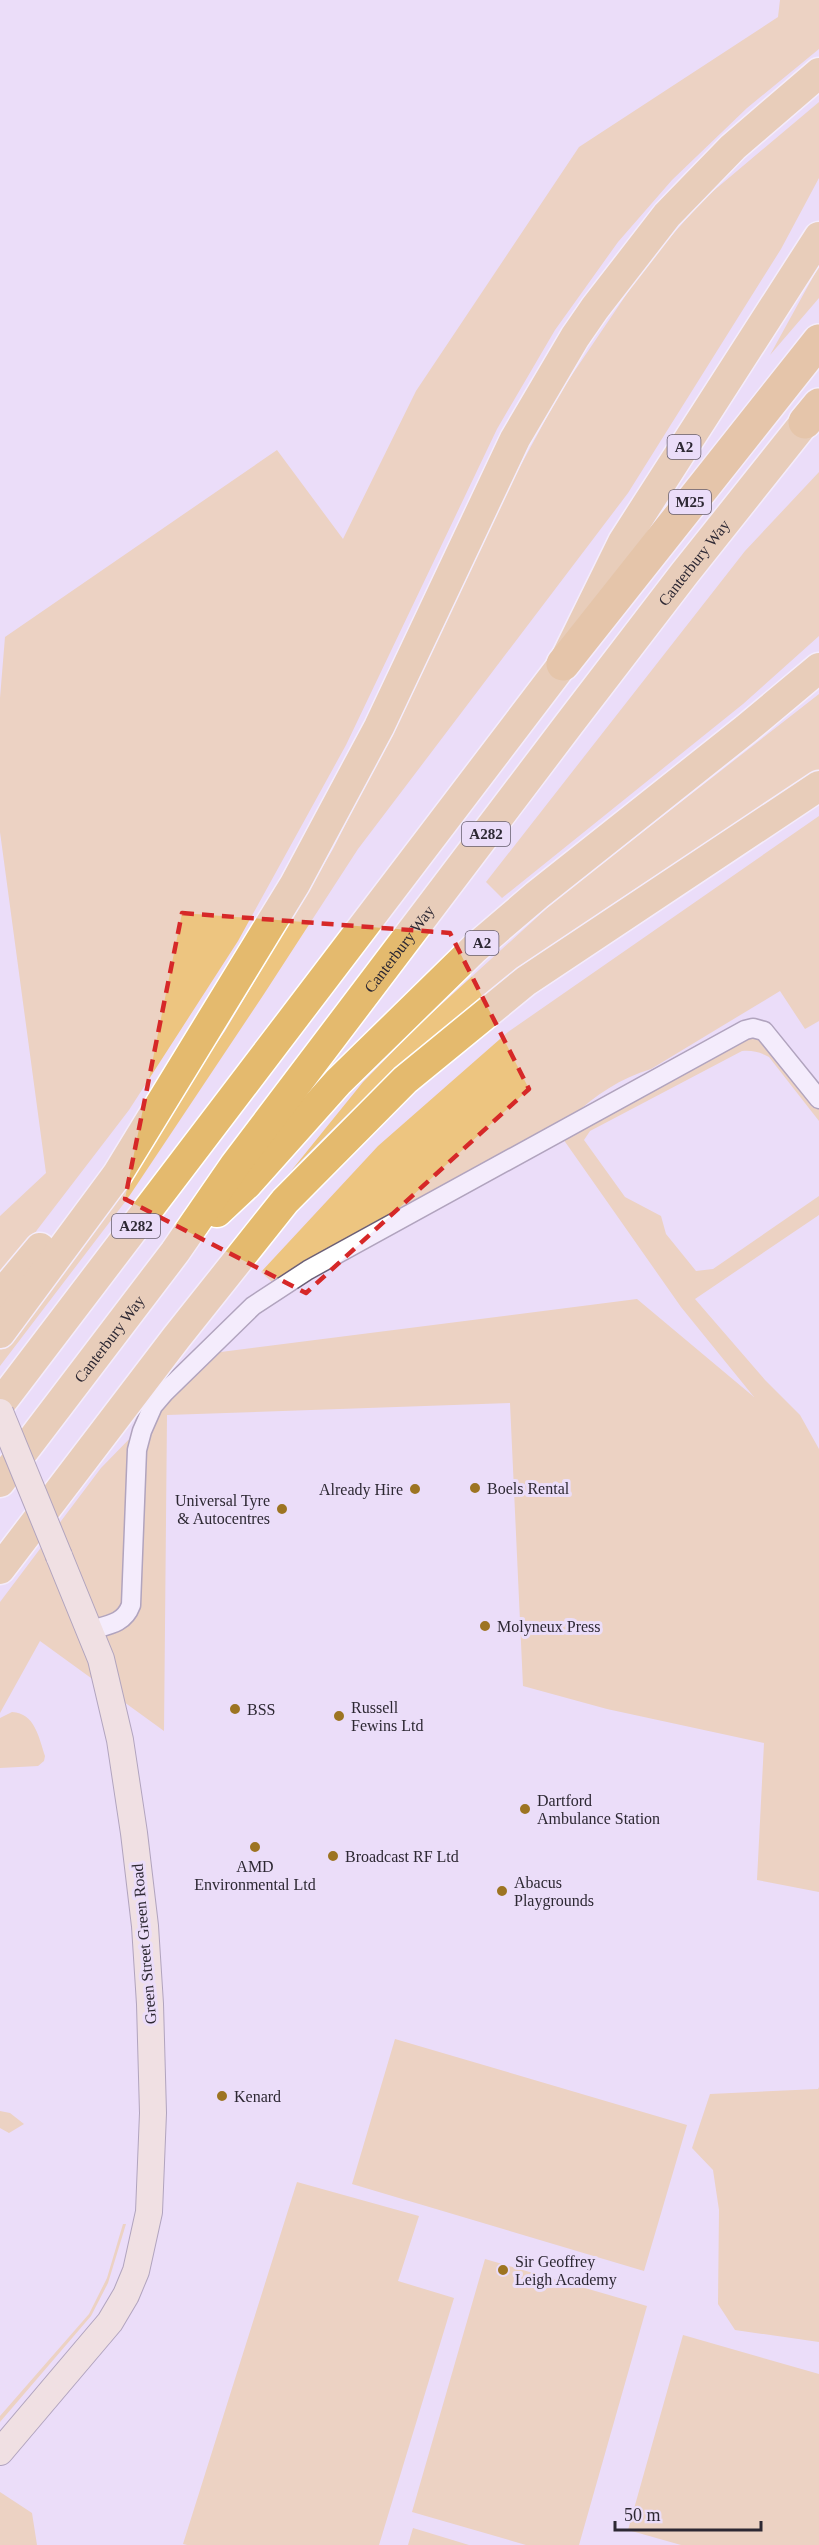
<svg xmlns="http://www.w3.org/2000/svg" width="819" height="2545" font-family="Georgia,serif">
<rect width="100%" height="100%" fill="#ebddf9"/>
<path fill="#edc580" d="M 780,0 L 819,0 L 819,49 L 747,108 L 672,180 L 618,242 L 555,330 L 497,429 L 346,745 L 238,941 L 129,1110 L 37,1230 L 19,1261 L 0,1284 L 0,1216 L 46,1173 L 0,832 L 0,698 L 5,637 L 277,450 L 343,539 L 416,391 L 579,147 L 778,17 Z
M 819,102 L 819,178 L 781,249 L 628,493 L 358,849 L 264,994 L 128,1198 L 0,1366 L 0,1348 L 106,1204 L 225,1031 L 333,849 L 430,655 L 497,509 L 561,391 L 649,261 L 705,198 Z
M 819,266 L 819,298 L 770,355 Z
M 819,472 L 819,636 L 743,704 L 502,898 L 486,882 L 745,551 Z
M 819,694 L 819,770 C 694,852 563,930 447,1025 C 392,1070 341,1120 291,1171 L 363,1082 L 422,1022 L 557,899 Z
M 819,816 L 819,1021 L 805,1029 L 780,991 L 651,1069 C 621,1078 595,1095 572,1117 L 329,1253 L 308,1259 L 273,1283 L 261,1272 L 378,1146 L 508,1032 Z
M 749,1038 L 761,1039 L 800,1082 L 819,1108 L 819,1121 L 769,1057 C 760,1052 752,1050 742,1051 L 590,1131 L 584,1140 L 625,1197 L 661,1216 L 666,1234 L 696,1271 L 713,1269 L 819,1196 L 819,1215 L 695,1299 L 765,1380 L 800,1415 L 819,1449 L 819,1892 L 757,1880 L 764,1743 L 607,1709 L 523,1686 L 510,1403 L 167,1415 L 164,1731 L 40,1641 L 0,1713 L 0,1602 L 101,1468 L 213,1353 L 637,1299 L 754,1397 L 681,1307 L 561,1136 Z
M 12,1712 C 35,1713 39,1738 45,1756 L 44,1761 L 38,1766 L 0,1768 L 0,1718 Z
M 395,2039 L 687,2125 L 644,2271 L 352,2184 Z
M 819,2087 L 819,2342 L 735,2330 L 718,2304 L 719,2210 L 713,2170 L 692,2148 L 710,2094 L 818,2089 Z
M 0,2111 L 10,2113 L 24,2124 L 9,2133 L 0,2128 Z
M 297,2182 L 419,2216 L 398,2281 L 454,2298 L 379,2545 L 187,2545 L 183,2544 Z
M 123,2224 L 126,2224 L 108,2283 L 91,2316 L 0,2422 L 0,2416 L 89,2314 L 107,2278 Z
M 485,2259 L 647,2306 L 579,2545 L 526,2545 L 412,2512 Z
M 683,2335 L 819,2374 L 819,2545 L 681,2545 L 628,2530 Z
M 0,2492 L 32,2513 L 37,2545 L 0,2545 Z
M 413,2528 L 469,2545 L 408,2545 Z"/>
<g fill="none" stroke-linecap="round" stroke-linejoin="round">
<g stroke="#6b5f76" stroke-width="21">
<path id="minor" d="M 90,1630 C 108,1625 124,1624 131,1605 L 137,1450 L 142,1431 L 153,1406 L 165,1392 L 253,1306 L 308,1270 L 745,1030 L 753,1028 L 764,1031 L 819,1099"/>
</g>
<g stroke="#6b5f76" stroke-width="28">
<path id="secondary" d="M 0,2452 L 110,2322 L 126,2295 L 136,2271 L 149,2212 L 153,2113 L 150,2004 L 145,1926 L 134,1833 L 120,1740 L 101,1659 L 59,1556"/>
</g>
<g stroke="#fff" stroke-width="33">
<g id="trunk">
<path d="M 217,1212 L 247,1184 L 338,1082 L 474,949 L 537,895 L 746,729 L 819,668"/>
<path d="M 0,1296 L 40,1248"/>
<path d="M 0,1333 L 117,1175 L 295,884 L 379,727 L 515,439 L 575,337 L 595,308 L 667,215 L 733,147 L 819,73"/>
<path d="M 0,1404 L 563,664 L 623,542 L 819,237"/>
<path id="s1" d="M 0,1482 L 175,1252 L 235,1165 L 569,724 L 684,574 L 805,422 L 819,409"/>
<path d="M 0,1569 L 176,1338 L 285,1201 L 405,1080 L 526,981 L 819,786"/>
</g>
</g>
<g stroke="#fff" stroke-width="36">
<path id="motorway" d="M 805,422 L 819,405
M 563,664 L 819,341"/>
</g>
<use href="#minor" stroke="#fff" stroke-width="18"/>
<use href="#secondary" stroke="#f5e5c8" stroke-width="26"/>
<use href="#trunk" stroke="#e4ba6e" stroke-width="30"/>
<use href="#motorway" stroke="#dda949" stroke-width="33"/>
<g stroke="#6b5f76" stroke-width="28" stroke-linecap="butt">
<path id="secondary-bridge" d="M 0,1412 L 59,1556"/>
</g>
<use href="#secondary-bridge" stroke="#f5e5c8" stroke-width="26"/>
</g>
<path d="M0 0H819V2545H0ZM 182,913 L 450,933 L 529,1089 L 306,1293 L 125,1199 Z" fill="#ebddf9" fill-opacity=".55" fill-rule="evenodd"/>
<path fill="none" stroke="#d62828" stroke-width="4.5" stroke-dasharray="12 8" stroke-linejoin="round" d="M 182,913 L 450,933 L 529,1089 L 306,1293 L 125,1199 Z"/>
<g fill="#9d7422" stroke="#ebddf9" stroke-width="2">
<circle cx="475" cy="1488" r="6"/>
<circle cx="415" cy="1489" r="6"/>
<circle cx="282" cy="1509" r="6"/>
<circle cx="485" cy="1626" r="6"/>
<circle cx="235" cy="1709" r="6"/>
<circle cx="339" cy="1716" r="6"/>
<circle cx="525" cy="1809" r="6"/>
<circle cx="255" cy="1847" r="6"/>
<circle cx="333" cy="1856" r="6"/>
<circle cx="502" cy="1891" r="6"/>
<circle cx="222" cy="2096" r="6"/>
<circle cx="503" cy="2270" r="6"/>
</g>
<g text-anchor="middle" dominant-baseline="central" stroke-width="6" stroke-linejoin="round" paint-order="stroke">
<g fill="#ebddf9" stroke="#665e6e" stroke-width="1.5">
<rect x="667.5" y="435" width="33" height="24" rx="4.5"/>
<rect x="669" y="490" width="42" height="24" rx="4.5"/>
<rect x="462" y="822" width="48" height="24" rx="4.5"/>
<rect x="465.5" y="931" width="33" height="24" rx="4.5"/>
<rect x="112" y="1214" width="48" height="24" rx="4.5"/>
</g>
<g font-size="15" font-weight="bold" fill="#2d2833">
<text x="684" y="447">A2</text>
<text x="690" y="502">M25</text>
<text x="486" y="834">A282</text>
<text x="482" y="943">A2</text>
<text x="136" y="1226">A282</text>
</g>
<g font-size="16" fill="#2d2833" stroke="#ebddf9">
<text stroke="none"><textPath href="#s1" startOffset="1152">Canterbury Way</textPath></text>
<text stroke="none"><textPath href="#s1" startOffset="666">Canterbury Way</textPath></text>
<text stroke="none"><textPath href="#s1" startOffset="180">Canterbury Way</textPath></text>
<text transform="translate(144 1944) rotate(-95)">Green Street Green Road</text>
</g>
<g font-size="16" fill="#2d2833" stroke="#ebddf9" text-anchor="start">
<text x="487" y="1488">Boels Rental</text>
<text x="403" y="1489" text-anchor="end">Already Hire</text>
<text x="270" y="1500" text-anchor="end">Universal Tyre<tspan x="270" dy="18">&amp; Autocentres</tspan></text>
<text x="497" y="1626">Molyneux Press</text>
<text x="351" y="1707">Russell<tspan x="351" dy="18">Fewins Ltd</tspan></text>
<text x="247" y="1709">BSS</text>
<text x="537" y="1800">Dartford<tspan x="537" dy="18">Ambulance Station</tspan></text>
<text x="345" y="1856">Broadcast RF Ltd</text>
<text x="255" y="1866" text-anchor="middle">AMD<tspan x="255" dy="18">Environmental Ltd</tspan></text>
<text x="514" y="1882">Abacus<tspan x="514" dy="18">Playgrounds</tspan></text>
<text x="234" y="2096">Kenard</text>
<text x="515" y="2261">Sir Geoffrey<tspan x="515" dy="18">Leigh Academy</tspan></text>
</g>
</g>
<path d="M615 2521v9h146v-9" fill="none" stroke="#2d2833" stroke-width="3"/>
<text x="624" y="2521" font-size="18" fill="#2d2833" stroke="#ebddf9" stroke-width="4.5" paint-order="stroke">50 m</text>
</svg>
